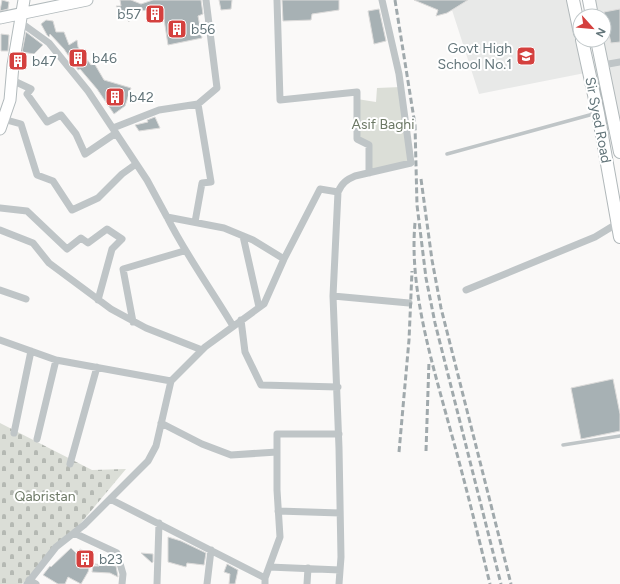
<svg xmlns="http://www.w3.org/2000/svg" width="620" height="584" font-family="Figtree,sans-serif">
<defs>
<pattern id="cemetery-stones" width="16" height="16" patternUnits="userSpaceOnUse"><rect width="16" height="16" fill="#dbded7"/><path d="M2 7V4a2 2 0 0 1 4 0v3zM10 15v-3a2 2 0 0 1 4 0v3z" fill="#b5b9b3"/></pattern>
</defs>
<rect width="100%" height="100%" fill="#faf9f8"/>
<path fill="#e8e9e8" d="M 468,0 L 573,0 L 590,72 L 479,94 L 452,10 Z
M 589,0 L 620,0 L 620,152 L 597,40 L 604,40 L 604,16 L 592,16 Z"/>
<path fill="#dbded7" d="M 401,87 L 411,160 L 369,173 L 371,143 L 357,136 L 357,99 L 376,102 L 377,88 Z"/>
<path fill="url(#cemetery-stones)" d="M 0,423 L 92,470 L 126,469 L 70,536 L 22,584 L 0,584 Z"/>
<path fill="#a7b1b4" stroke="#dcdbda" d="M 2,0 L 9,2 L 8,9 L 0,11 Z
M 120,0 L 131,0 L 141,4 L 153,0 L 201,0 L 203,14 L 198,16 L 202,38 L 168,45 L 164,19 L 152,21 L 149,10 L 128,12 L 129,22 L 116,6 L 121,6 Z
M 219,0 L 232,0 L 231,9 L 221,10 Z
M 282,0 L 339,0 L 339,10 L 312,14 L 311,20 L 283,21 Z
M 414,0 L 468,0 L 447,13 L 436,16 L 438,10 Z
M 379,9 L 386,41 L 374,44 L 368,11 Z
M 620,9 L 620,42 L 611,43 L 604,12 Z
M 46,20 L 53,21 L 56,32 L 64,32 L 69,45 L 77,40 L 78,47 L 91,65 L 94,63 L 104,80 L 131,88 L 125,106 L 114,114 L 97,89 L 80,69 L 78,70 L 64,49 L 50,34 L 49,37 L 47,35 L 41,24 Z
M 26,32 L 43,45 L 34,54 L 22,52 Z
M 1,34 L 9,35 L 8,51 L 1,51 Z
M 155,117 L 160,128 L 139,131 L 135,125 L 148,122 L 147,120 Z
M 613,379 L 620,414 L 620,431 L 581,439 L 571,388 Z
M 168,537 L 181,541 L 206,553 L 204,565 L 187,563 L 186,567 L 168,562 Z
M 71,548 L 78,555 L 80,549 L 93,555 L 88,572 L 81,584 L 68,577 L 65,584 L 58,584 L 43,575 L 50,566 L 51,567 Z
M 141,553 L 153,554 L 153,562 L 152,563 Z
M 95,564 L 116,566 L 118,577 L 110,573 L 92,572 L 93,566 L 99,566 Z
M 227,564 L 238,570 L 235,584 L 229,584 L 230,574 L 224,572 Z"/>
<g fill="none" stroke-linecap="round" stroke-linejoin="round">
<g stroke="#b2babc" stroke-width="13">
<path id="secondary" d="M 0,18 L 87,0
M 0,129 L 10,100 L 13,65 L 24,0"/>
</g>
<g stroke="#b1b8ba" stroke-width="14">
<path id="primary" d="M 573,0 L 580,33
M 589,0 L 592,16
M 582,40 L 598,113 L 620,237
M 597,40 L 620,152"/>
</g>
<path stroke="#bfc5c7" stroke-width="3.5" d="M 447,154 L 597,113
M 563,445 L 620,436"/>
<path stroke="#bfc5c7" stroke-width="7" d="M 277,0 L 280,100 L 357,92 L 357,139 L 369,145 L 369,173
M 20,22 L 49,43 L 88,91 L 147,180 L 167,217 L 224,228 L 253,240 L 284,259 L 320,189 L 338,192 C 342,183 346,180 355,176 L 411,163 L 399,74 L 382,0
M 603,65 L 620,62
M 12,80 L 31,89 L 27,94 L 47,122 L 61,115 L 76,134 L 85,154 L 116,133
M 3,119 L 21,124 L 37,175 L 53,181 L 72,210 L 98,198 L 122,174 L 136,164
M 113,128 L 159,110 L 198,104 L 217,88 L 206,0
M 338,192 L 333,296 L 339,448 L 341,557 L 339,584
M 0,208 L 27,211 L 67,249 L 81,238 L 88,243 L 107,229 L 122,239 L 112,249 L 98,300
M 167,217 C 186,255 211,289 233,326
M 195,222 L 202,183 L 211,182 L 198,104
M 0,230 L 33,243 L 49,263 L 111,309 L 146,328 L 202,350
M 243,236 L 259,307
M 0,290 L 26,299
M 466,290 L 595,237 L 618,223
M 333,296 L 409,303
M 241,320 L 245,352 L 261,385 L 338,387
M 133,322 L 123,269 L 184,251
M 0,340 L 56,360 L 171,381
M 161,423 L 202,444 L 231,455 L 277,452
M 14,433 L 31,351
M 37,439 L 56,360
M 70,464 L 97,367
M 110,499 L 265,578 L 265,584
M 278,511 L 340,513
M 74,533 L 117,553 L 123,574 L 122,584
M 269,567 L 340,570
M 265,578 L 280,537 L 277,490 L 277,434 L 339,434
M 29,580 L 36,584
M 27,584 L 56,547 L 84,525 L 148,461 L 156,446 L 171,381 L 205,347 L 264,304 L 284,259
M 157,584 L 159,523
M 207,584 L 211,550
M 307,584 L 308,568"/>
<use href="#secondary" stroke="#fff" stroke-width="11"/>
<use href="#primary" stroke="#fff" stroke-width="12"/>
<path stroke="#a0a9ac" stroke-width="3" stroke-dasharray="6 3" stroke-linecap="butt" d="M 395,0 L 415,125 L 417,205 L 426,278 L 435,323 L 501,584
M 421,179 L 432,260 L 441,308 L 511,584
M 415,223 C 409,289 432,362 449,425 C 464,478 477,531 490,584
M 426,451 L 429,361
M 399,452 L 409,340 L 412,271"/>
</g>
<defs>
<g id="building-square" transform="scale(1)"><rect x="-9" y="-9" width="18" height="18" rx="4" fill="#d4403e" stroke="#fff"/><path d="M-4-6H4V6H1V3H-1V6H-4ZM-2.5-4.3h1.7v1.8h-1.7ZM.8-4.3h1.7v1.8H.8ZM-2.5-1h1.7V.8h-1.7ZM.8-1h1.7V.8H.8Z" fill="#fff"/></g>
<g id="school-square" transform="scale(1)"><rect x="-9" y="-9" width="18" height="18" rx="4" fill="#d4403e" stroke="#fff"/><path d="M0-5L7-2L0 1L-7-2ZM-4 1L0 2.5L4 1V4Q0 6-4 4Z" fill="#fff"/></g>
</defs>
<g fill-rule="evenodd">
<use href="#building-square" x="155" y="14"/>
<use href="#building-square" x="177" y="29"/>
<use href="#school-square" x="526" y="56"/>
<use href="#building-square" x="78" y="58"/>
<use href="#building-square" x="18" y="61"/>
<use href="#building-square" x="115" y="97"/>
<use href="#building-square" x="85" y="559"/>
</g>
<g text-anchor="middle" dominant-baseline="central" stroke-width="4" stroke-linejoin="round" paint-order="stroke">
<g font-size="14" fill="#63757a" stroke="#fff" text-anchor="start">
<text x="141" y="14" text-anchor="end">b57</text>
<text x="191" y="29">b56</text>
<text x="512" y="48" text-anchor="end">Govt High<tspan x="512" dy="16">School No.1</tspan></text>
<text x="92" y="58">b46</text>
<text x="32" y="61">b47</text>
<text x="129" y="97">b42</text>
<text x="99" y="559">b23</text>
</g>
<g font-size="14" fill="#63757a" stroke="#fff">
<text transform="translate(598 120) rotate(79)">Sir Syed Road</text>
</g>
<g font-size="14" fill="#6d7966" stroke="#fff">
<text x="383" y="124">Asif Baghi</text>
<text x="45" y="496">Qabristan</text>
</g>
</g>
<g transform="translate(592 28) rotate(117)"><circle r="19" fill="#ffffff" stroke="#c1c8ca"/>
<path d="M0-3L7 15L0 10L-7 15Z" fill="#d4403e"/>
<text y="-6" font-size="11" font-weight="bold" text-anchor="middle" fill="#63757a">N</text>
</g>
</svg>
